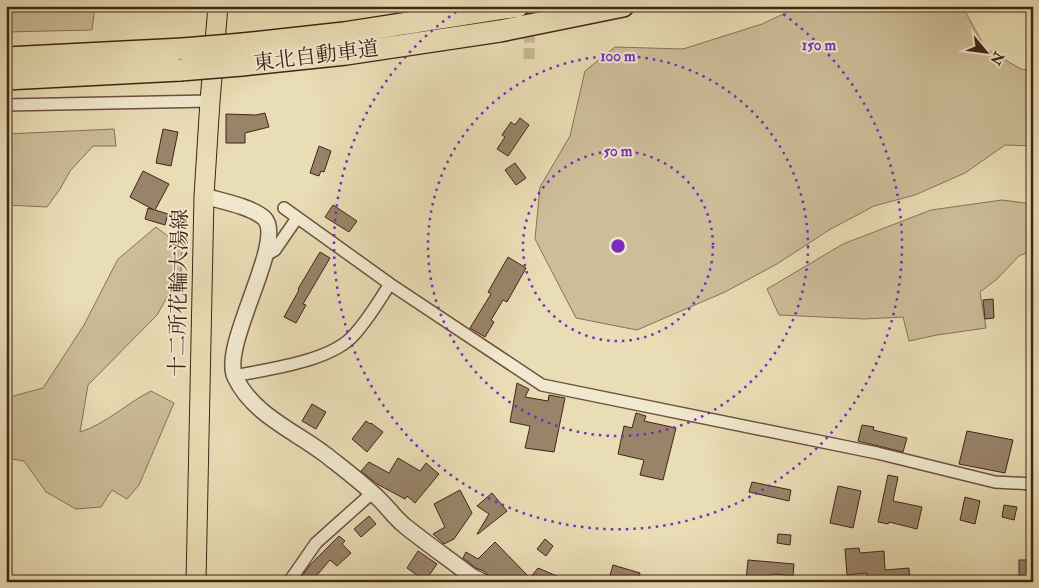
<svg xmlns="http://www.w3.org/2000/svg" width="1039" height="588" font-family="'IM FELL Double Pica','Noto Serif JP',serif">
<rect width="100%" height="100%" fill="#e9ddb5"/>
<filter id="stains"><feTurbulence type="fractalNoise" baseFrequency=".004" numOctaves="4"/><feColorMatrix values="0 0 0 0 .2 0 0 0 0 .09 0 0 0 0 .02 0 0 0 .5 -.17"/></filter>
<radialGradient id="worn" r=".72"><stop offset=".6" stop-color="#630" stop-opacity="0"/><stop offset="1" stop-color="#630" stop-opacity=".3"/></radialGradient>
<path fill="#cdbe9a" stroke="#887159" d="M 6,6 L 95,6 L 92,30 L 6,32 Z
M 800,6 L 962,6 L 986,49 L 1021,69 L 1033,71 L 1033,146 L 1005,145 L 965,173 L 915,195 L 874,206 L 829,230 L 777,264 L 725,292 L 637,330 L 576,318 L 535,239 L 540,187 L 570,136 L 585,71 L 615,47 L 683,49 L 762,24 Z
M 114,129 L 116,146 L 93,146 L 70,171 L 60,189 L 47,207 L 6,205 L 6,134 Z
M 1002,200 L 1033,204 L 1033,250 L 1019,256 L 997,279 L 980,292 L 986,328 L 937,335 L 909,341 L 903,317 L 864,319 L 779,315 L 767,289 L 843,244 L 931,210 Z
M 156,227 L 182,247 L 181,273 L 157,315 L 88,385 L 80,432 C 106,424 127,403 151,391 L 174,403 L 139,485 L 127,499 L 112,490 L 101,507 L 76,509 L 46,492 L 24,461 L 6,458 L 6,398 L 43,388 L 84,325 L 118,259 Z"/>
<path fill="#99846a" stroke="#422418" d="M 265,113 L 269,127 L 245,133 L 245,143 L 226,143 L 226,114 L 256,115 Z
M 520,118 L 529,125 L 508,156 L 497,149 L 505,137 L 502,135 L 511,122 L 515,125 Z
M 163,129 L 178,132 L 171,166 L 156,163 Z
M 319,146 L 331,151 L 324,172 L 321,171 L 319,176 L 310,173 Z
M 515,163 L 526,178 L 516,185 L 505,170 Z
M 143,171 L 169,184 L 155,210 L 168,214 L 165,225 L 145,219 L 148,208 L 154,210 L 130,197 Z
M 333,205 L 357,221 L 349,232 L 325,217 Z
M 320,252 L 330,258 L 303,304 L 306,305 L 296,323 L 284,317 L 299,290 L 298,289 Z
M 508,257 L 526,268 L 507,302 L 503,300 L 491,320 L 494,322 L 485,337 L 470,328 L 491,294 L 488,292 Z
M 993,299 L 994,318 L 985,319 L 983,300 Z
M 517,383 L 529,389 L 525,397 L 548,401 L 549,395 L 565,398 L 554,452 L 525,448 L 530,426 L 510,422 Z
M 312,404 L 326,412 L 316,429 L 302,421 Z
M 636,413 L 646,416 L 644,421 L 676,428 L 663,480 L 640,475 L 644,460 L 618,454 L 624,426 L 632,428 Z
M 366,421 L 370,424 L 371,423 L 383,432 L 367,452 L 352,439 Z
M 862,425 L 874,427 L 873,430 L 907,438 L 903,452 L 858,441 Z
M 967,431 L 1013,440 L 1005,473 L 959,464 Z
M 398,458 L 420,471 L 426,463 L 439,474 L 415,503 L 407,496 L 405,499 L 377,484 L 361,471 L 369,462 L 389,473 Z
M 888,475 L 898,477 L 893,501 L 922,507 L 917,529 L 889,522 L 888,524 L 878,522 Z
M 752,482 L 791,490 L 789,501 L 749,492 Z
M 838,486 L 861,491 L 853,528 L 830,523 Z
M 460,490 L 472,513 L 454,539 L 444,544 L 433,534 L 445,527 L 434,504 Z
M 492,493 L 507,511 L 478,534 L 477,534 L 489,514 L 477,506 Z
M 965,497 L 980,501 L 975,524 L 960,520 Z
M 1004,505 L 1017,507 L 1014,520 L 1002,517 Z
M 369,516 L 376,524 L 361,537 L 354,529 Z
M 778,534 L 791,535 L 790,545 L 777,543 Z
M 339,536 L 345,541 L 342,544 L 351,553 L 337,566 L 330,560 L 311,582 L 308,582 L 302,576 L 310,565 Z
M 545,539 L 553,546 L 546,556 L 537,549 Z
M 495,542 L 530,578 L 538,568 L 571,582 L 495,582 L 484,571 L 476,568 L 463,558 L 466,552 L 478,559 Z
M 859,548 L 860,553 L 884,551 L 885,570 L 909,568 L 910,582 L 867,582 L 867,573 L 847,575 L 845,549 Z
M 418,551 L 437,564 L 425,581 L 407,568 Z
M 748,560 L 794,564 L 793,576 L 775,574 L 770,575 L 769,582 L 746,581 Z
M 1019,560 L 1033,560 L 1033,582 L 1019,582 Z
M 613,565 L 640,573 L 638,582 L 608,582 Z"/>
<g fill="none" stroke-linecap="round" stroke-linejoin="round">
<path stroke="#c8b896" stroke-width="11" stroke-dasharray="11 5.5" stroke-linecap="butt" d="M 529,59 L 530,6"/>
<g stroke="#6c523f" stroke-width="14">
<path id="minor" d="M 6,105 L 210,101
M 284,208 L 390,284 L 542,385 L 877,453 L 995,482 L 1033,484
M 264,256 L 275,250 L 297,218
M 234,376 C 268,369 326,362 351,338 C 367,322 378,302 390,284
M 289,582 L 316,543 L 372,493"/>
</g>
<g stroke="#6c523f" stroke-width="18">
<path id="tertiary" d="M 204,196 C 221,201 250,206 264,218 C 287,240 220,345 235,377 C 253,415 295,431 326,455 C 345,470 365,485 381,501 C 389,509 396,519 405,526 C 426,543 449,559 471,576 L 483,582"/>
</g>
<g stroke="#422418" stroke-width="21">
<path id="primary" d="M 196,582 L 204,196 L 210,101 L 218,6"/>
</g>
<g stroke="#422418" stroke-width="24">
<path id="motorway" d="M 243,44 L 344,33 L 518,6
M 6,58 L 183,49
M 242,65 L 346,54 L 500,31 L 623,6
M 6,79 L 180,70"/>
</g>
<use href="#minor" stroke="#f1e9cf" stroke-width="11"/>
<use href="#tertiary" stroke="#f1e9cf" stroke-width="15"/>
<use href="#primary" stroke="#e9ddb5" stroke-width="19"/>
<use href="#motorway" stroke="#e9ddb5" stroke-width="21"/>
<g stroke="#422418" stroke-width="24" stroke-linecap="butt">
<path id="motorway-bridge" d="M 183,49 L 243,44
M 180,70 L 242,65"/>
</g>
<use href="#motorway-bridge" stroke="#e9ddb5" stroke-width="21"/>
</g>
<g fill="none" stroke="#7b2cbf" stroke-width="2.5" stroke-dasharray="2.5 5">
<circle cx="618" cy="246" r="95"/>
<circle cx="618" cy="246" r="190"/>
<path d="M771 6A284 284 0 1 1 465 6"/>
</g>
<g text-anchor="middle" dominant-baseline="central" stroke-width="4" stroke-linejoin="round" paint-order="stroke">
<g font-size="21" fill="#422418" stroke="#f1e9cf">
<text transform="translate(316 56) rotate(-7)">東北自動車道</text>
<text transform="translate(179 293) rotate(-89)">十二所花輪大湯線</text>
</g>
</g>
<circle cx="618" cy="246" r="8" fill="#7b2cbf" stroke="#f1e9cf" stroke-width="2.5"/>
<g font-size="15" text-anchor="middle" font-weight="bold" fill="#7b2cbf" stroke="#f1e9cf" stroke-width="4" stroke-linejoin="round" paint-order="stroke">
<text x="819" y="50">150 m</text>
<text x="618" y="61">100 m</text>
<text x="618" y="156">50 m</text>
</g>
<rect width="1039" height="588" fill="none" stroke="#e9ddb5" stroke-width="25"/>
<rect x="8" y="8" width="1024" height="573" fill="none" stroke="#422418" stroke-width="2.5"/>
<rect x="12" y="12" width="1014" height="563" fill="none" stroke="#422418"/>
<g transform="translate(986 52) rotate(119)" stroke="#f1e9cf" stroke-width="4" paint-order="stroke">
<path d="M0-4L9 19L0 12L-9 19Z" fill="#422418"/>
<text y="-8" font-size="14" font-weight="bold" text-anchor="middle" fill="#422418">N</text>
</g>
<rect width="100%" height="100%" filter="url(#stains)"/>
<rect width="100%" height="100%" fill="url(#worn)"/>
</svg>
